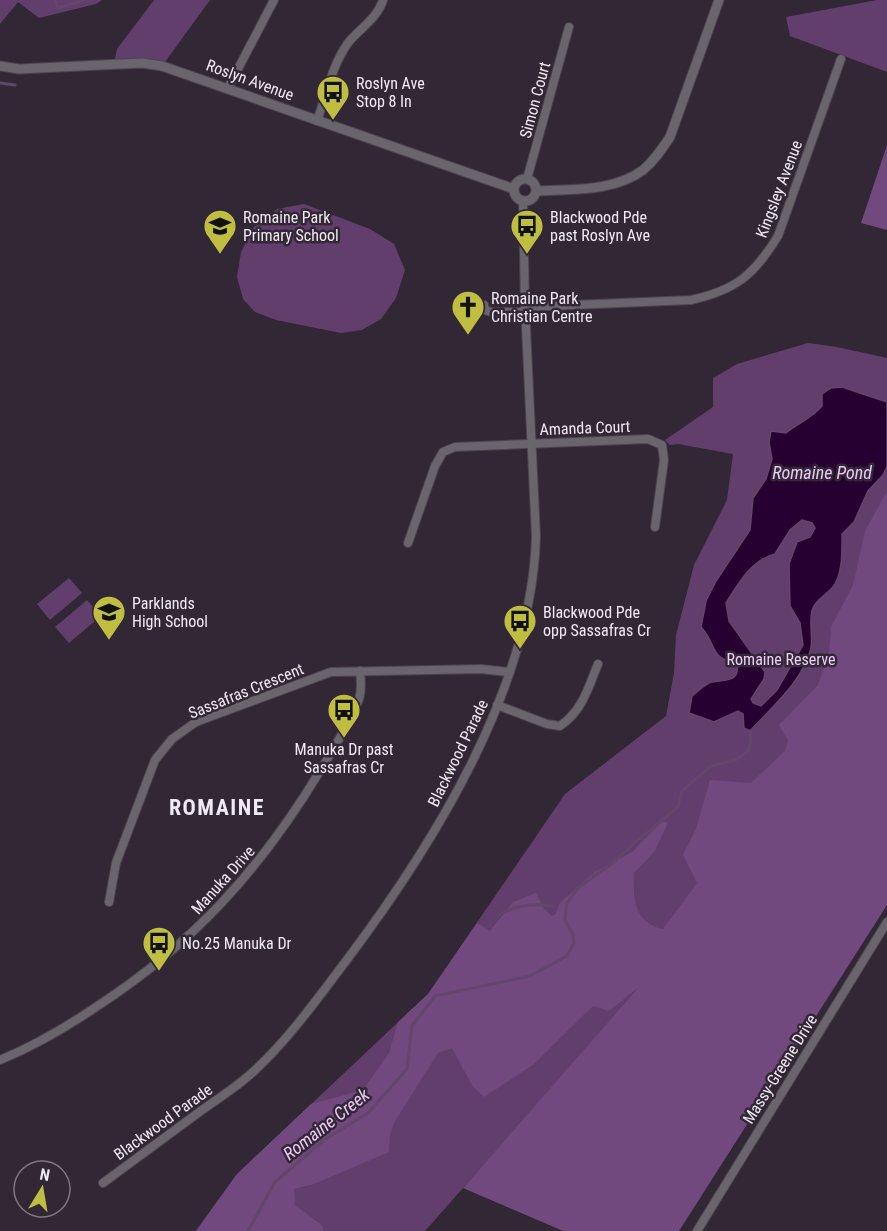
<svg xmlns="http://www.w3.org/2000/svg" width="887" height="1231" font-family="'Roboto Condensed',sans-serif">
<rect width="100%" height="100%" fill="#322835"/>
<path fill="#623e6c" d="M 0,0 L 102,0 L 96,4 L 39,18 L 18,2 L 0,24 Z
M 154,0 L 210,0 L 162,66 L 114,64 L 117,49 Z
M 877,0 L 887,0 L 887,72 L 790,36 L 786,17 Z
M 304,204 L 370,229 L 394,244 L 405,270 L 396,298 L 381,319 L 362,330 L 341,333 L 276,320 L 255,312 L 243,299 L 237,277 L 241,252 L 254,227 L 277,209 Z
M 808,343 L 837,347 L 887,358 L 887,684 L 868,729 L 425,1231 L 196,1231 L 237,1174 L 428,994 L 565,794 L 666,716 L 674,673 L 676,635 L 694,565 L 727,500 L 733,454 L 678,444 L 670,445 L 665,440 L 713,407 L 713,378 L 737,364 Z
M 69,578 L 82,593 L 50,620 L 37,604 Z
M 87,600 L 101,616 L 69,643 L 55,627 Z"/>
<path fill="#72497e" d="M 887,145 L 887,230 L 861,223 Z
M 887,491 L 887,905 L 679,1231 L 563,1231 L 463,1188 L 639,987 L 609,1011 L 593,1006 L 534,1064 L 484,1097 L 473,1087 L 452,1048 L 438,1053 L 395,1121 L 390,1135 L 389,1152 L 314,1184 L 294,1189 L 295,1205 L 323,1226 L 323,1231 L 196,1231 L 237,1174 L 311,1104 L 363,1090 L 389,1053 L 398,1022 L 428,994 L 477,923 L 490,931 L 513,902 L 536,893 L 544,909 L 552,916 L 556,914 L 559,904 L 595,872 L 632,852 L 661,822 L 667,822 L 667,824 L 655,851 L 634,873 C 633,898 634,923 663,929 L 697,883 L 683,855 L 696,829 L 710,780 L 751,783 L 785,751 L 788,740 L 779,725 L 818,685 L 829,654 L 831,627 L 853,585 L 865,531 Z"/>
<path fill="#260030" stroke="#63466a" stroke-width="1.5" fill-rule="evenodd" d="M 842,387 L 887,402 L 887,467 L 883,475 L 868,491 L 854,522 L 842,534 C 842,549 843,570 835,584 C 829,594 815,599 812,611 C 809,623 813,636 811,648 C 804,680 770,709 750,731 L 744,728 L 743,714 L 738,711 L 714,722 L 689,713 L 692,696 C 697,692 703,686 709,683 C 721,678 741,685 737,663 C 708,658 718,645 701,627 L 706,601 L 716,581 L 750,530 L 753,498 L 766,479 L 772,459 L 769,442 L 771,431 L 786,433 C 799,422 811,419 822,406 L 822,394 L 831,388 ZM 802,520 L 812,523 L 815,528 L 810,537 L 797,542 L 789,564 L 790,606 L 800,623 L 803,645 L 777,690 L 761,706 L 753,703 L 751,699 L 764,679 L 765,672 L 729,621 L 726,603 C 738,584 751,560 775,554 L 790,530 Z"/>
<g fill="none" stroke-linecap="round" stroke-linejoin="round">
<path stroke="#63466a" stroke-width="3" d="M 55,0 L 58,8 L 84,0
M 0,83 L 15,85
M 656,825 L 678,807 L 682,791 L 711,766 L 736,760 L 748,751 L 751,741 L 750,731
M 500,914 C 516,906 534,903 552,906
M 248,1231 L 275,1182 L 324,1140 L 368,1113 L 407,1069 L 412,1026 L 435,996 L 530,976 L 567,956 L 574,943 L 573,934 L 565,920 L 567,903 L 578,888 L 614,862 L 642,836 L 654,828"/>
<g stroke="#4d434f" stroke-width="10">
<path id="minor" d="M 228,88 L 274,0
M 317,121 C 326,96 332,65 348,43 C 359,29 377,19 383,0
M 527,179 L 569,27
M 484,305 L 485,310 L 491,312 L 525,312
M 525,307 L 691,300 C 736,290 754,275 778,236 L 841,59
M 408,543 L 435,466 L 443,452 L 455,447 L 648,439 L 662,445 L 664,460 L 655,527
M 497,705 L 547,724 L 560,726 C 583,710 588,688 598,664
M 109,902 L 116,863 L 155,760 L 172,739 L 196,722 L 331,672 L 481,669 L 508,672
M 0,1060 C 34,1046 65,1028 96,1007 C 193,944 260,870 320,771 C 333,750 351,721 359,699 C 362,690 361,680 360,671
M 103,1183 C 136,1159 169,1134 202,1110 C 219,1098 238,1086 253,1072 C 289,1039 317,999 346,961 C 434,844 532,687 536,536 L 525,307 L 523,201
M 697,1231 L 887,922"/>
</g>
<g stroke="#4d434f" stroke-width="11">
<path id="tertiary" d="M 0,66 L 19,69 L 142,63 L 162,66 L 514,189
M514 190a11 11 0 1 1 22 0a11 11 0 1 1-22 0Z
M 536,191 C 571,189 614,192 643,170 C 654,161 662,149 670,137 L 719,0"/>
</g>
<use href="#minor" stroke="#6a656c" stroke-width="8"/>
<use href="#tertiary" stroke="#6a656c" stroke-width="9"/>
</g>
<defs>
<g id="bus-pin" transform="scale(1.725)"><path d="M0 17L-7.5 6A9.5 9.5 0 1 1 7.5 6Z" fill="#c0be41" stroke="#322835"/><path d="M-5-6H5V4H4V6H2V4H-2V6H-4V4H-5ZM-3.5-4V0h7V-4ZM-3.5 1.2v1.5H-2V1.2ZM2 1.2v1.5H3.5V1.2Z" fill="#111"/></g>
<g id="school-pin" transform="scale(1.725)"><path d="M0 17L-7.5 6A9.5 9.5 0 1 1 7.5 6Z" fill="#c0be41" stroke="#322835"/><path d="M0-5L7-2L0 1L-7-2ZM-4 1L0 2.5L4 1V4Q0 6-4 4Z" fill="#111"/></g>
<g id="church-pin" transform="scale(1.725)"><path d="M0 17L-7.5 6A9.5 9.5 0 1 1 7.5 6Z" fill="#c0be41" stroke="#322835"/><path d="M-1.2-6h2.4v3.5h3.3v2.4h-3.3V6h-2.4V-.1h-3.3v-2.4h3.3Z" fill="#111"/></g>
</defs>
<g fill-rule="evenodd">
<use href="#bus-pin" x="333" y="92"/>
<use href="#school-pin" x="220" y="226"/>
<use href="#bus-pin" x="527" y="226"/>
<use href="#church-pin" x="468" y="307"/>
<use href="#school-pin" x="109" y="612"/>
<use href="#bus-pin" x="520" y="621"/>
<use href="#bus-pin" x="344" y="710"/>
<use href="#bus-pin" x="159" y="943"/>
</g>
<g text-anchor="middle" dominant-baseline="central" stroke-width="5" stroke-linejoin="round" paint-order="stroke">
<g font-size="16" fill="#f0eaf2" stroke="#322835">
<text transform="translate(250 80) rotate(20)">Roslyn Avenue</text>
<text transform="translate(535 100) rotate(-75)">Simon Court</text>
<text transform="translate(779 189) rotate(-69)">Kingsley Avenue</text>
<text transform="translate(585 428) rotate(-2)">Amanda Court</text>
<text transform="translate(246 691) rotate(-22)">Sassafras Crescent</text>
<text transform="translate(458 753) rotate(-64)">Blackwood Parade</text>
<text transform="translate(223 880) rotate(-48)">Manuka Drive</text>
<text transform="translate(780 1069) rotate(-58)">Massy-Greene Drive</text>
<text transform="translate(163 1122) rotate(-36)">Blackwood Parade</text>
</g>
<g font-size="16" fill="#f0eaf2" stroke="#322835" text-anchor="start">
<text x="356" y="83">Roslyn Ave<tspan x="356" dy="18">Stop 8 In</tspan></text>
<text x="243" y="217">Romaine Park<tspan x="243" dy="18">Primary School</tspan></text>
<text x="550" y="217">Blackwood Pde<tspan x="550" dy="18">past Roslyn Ave</tspan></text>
<text x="491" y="298">Romaine Park<tspan x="491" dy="18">Christian Centre</tspan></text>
<text x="132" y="603">Parklands<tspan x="132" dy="18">High School</tspan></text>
<text x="543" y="612">Blackwood Pde<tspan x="543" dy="18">opp Sassafras Cr</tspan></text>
<text x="344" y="749" text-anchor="middle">Manuka Dr past<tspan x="344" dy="18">Sassafras Cr</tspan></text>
<text x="182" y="943">No.25 Manuka Dr</text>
</g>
<g font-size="16" fill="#f0cbfb" stroke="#322835">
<text x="781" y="659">Romaine Reserve</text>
</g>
<g font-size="18" font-style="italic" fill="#edc8f8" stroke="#322835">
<text x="822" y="472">Romaine Pond</text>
<text transform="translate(326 1124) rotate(-38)">Romaine Creek</text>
</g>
<g font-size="22" font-weight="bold" letter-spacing="1.5" fill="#f0eaf2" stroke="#322835">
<text x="217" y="807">ROMAINE</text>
</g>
</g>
<g transform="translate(42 1189) rotate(11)"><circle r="28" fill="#322835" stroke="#7e7681" stroke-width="1.5"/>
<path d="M0-4.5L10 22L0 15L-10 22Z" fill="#c0be41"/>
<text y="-9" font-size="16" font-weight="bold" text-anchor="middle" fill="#f0eaf2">N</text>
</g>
</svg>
